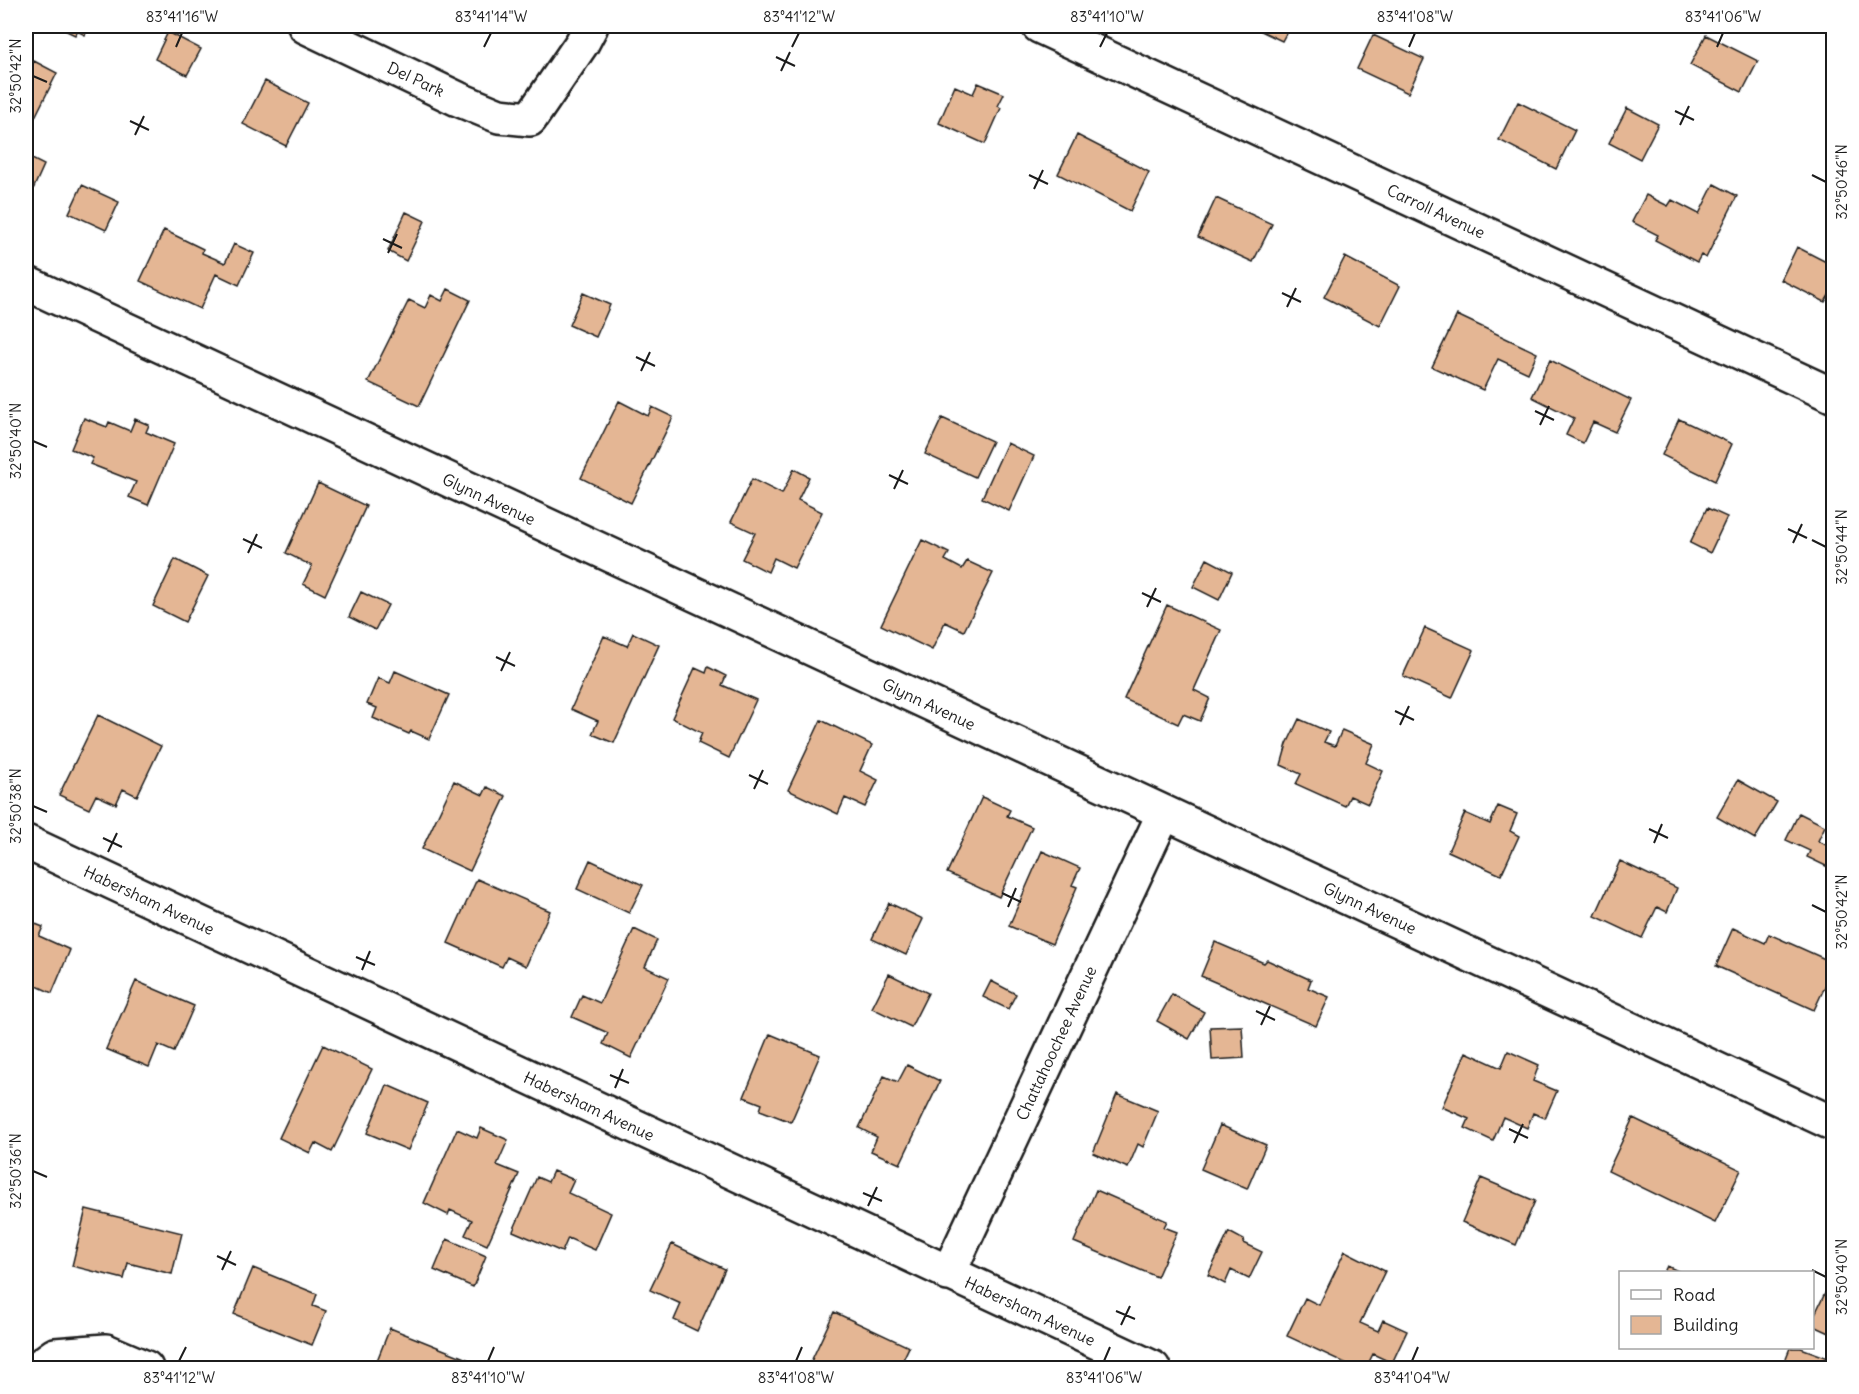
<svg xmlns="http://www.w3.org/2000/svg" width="1859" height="1394" font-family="Delius,sans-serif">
<rect width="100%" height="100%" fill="#fff"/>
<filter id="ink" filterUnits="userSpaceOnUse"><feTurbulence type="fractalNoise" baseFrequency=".0167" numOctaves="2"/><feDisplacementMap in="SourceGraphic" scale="12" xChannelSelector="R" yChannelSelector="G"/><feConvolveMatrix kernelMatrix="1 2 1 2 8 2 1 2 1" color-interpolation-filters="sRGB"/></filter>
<g filter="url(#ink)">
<path fill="#e4b694" stroke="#1c1c1c" stroke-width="1.5" d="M 56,26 L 90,26 L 85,35 L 77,31 L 75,35 Z
M 1251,26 L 1290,26 L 1282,41 Z
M 168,32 L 201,49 L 187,75 L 155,59 Z
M 1373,35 L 1424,59 L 1408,93 L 1357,69 Z
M 1706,35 L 1758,61 L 1742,92 L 1690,65 Z
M 34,61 L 57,73 L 33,121 L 26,117 L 26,65 L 31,67 Z
M 265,81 L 308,103 L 286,146 L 243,124 Z
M 978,83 L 1004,94 L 998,106 L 1001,108 L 985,144 L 939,123 L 955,86 L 973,94 Z
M 1518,102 L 1575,130 L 1556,169 L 1499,140 Z
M 1627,108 L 1658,124 L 1640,159 L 1609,143 Z
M 1834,127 L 1834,148 L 1826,146 Z
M 1077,135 L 1149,172 L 1130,211 L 1058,174 Z
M 26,156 L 44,165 L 26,205 Z
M 1714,184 L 1737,196 L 1706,258 L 1701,255 L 1697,262 L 1655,240 L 1658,235 L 1632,222 L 1646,195 L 1668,206 L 1672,200 L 1699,214 Z
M 82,185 L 119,202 L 106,230 L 69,213 Z
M 1216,198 L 1272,224 L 1253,262 L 1198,237 Z
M 406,212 L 425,221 L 406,261 L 388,251 Z
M 164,230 L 203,249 L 202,253 L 225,263 L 234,244 L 254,253 L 239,285 L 216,274 L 200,309 L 140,281 Z
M 1797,247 L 1834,266 L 1834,287 L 1825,302 L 1781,280 Z
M 1345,257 L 1400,286 L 1380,326 L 1324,297 Z
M 448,289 L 470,300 L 419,406 L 368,382 L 409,300 L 425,308 L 431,295 L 442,301 Z
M 583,293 L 610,305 L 596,337 L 569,325 Z
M 1457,315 L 1537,353 L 1528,373 L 1498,359 L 1483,390 L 1432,367 Z
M 1550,360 L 1631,400 L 1615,432 L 1593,422 L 1583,443 L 1566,435 L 1574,418 L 1532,397 Z
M 619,401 L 648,416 L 652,407 L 673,417 L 631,503 L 581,478 Z
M 84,418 L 107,427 L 109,422 L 130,431 L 135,419 L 149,425 L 146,432 L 174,444 L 148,505 L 129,497 L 136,482 L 90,464 L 93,458 L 71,449 Z
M 942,418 L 992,441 L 975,477 L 925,454 Z
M 1679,419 L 1732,444 L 1715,481 L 1662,455 Z
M 1007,443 L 1034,456 L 1009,511 L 982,498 Z
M 794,469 L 809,477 L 798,500 L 822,512 L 794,568 L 774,558 L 768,572 L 742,559 L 755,533 L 731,522 L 752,479 L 782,494 Z
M 318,483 L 366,506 L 325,595 L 303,584 L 312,566 L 286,553 Z
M 1707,508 L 1727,517 L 1710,553 L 1690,543 Z
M 922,540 L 949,553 L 945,560 L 962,569 L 967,561 L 993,573 L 964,631 L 945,622 L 932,650 L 881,625 Z
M 175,559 L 208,576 L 185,622 L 153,606 Z
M 1207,559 L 1232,572 L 1219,600 L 1193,587 Z
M 361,592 L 388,605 L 375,630 L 349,617 Z
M 1167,605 L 1221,630 L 1194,690 L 1210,698 L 1200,721 L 1183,714 L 1178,724 L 1124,699 Z
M 1425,628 L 1474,650 L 1452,698 L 1403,676 Z
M 633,633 L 659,645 L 614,743 L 592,734 L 598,721 L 571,709 L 604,636 L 627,646 Z
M 708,667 L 726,676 L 722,685 L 756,700 L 729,758 L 698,743 L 702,733 L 672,718 L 695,668 L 706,673 Z
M 395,671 L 449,695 L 429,739 L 411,731 L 409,734 L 373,718 L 377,708 L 367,704 L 378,678 L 390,683 Z
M 98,715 L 161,746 L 137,796 L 123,789 L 116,804 L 96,795 L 89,809 L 59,795 Z
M 1299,719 L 1329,732 L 1324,742 L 1335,746 L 1342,730 L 1374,744 L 1366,763 L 1383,771 L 1368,804 L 1350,796 L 1345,806 L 1296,784 L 1301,774 L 1281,765 L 1287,744 Z
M 821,720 L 872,745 L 860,771 L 878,780 L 865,807 L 845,798 L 838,814 L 788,790 Z
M 1738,780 L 1777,802 L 1755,839 L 1717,817 Z
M 454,781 L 483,795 L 487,787 L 506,796 L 470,871 L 422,849 Z
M 982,797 L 1010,810 L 1007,816 L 1032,827 L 999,897 L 947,873 Z
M 1498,806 L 1517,814 L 1510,831 L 1519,836 L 1501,875 L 1448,851 L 1465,813 L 1490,824 Z
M 1799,813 L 1825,826 L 1818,841 L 1834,849 L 1834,862 L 1830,868 L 1807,857 L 1810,851 L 1786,840 Z
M 1042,851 L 1080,868 L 1072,885 L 1077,887 L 1052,944 L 1009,926 Z
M 590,860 L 643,885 L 629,913 L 577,889 Z
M 1620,861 L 1677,888 L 1667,912 L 1657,907 L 1642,938 L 1595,916 Z
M 477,879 L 550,911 L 526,966 L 507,957 L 502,967 L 448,943 Z
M 889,903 L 923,919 L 906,955 L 872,939 Z
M 28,921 L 43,927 L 39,936 L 70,950 L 52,993 L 26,981 L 26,926 Z
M 1733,928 L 1765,943 L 1769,934 L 1834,963 L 1834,967 L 1814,1010 L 1716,966 Z
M 634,929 L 657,940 L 645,967 L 669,978 L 631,1058 L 603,1044 L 608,1033 L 572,1017 L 582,995 L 600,1003 Z
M 1215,942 L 1264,963 L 1267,960 L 1311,980 L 1308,988 L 1329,997 L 1316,1026 L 1201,976 Z
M 889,974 L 928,993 L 911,1027 L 872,1008 Z
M 136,981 L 194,1006 L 174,1052 L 158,1045 L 149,1067 L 106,1049 Z
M 991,981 L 1016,994 L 1008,1009 L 983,997 Z
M 1172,994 L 1204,1012 L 1189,1039 L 1157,1021 Z
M 1242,1026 L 1244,1058 L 1212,1060 L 1210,1027 Z
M 770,1034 L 820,1055 L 791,1122 L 760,1110 L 762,1104 L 744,1097 Z
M 323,1045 L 372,1069 L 332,1152 L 315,1143 L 310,1153 L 279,1138 Z
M 1508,1051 L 1539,1065 L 1533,1081 L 1557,1091 L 1545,1118 L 1533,1113 L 1527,1128 L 1503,1117 L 1493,1141 L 1465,1128 L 1469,1119 L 1442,1107 L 1466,1052 L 1501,1068 Z
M 907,1065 L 940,1081 L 900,1164 L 871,1151 L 877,1137 L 859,1128 L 884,1076 L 898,1082 Z
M 387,1085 L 428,1103 L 408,1150 L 367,1133 Z
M 1117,1094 L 1158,1111 L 1143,1147 L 1138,1144 L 1128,1168 L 1093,1153 Z
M 1633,1118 L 1741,1170 L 1715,1223 L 1608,1171 Z
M 1220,1125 L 1266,1145 L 1247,1189 L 1201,1169 Z
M 481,1128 L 508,1140 L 497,1165 L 519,1174 L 487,1245 L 465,1235 L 472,1220 L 450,1210 L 448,1215 L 424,1203 L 457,1129 L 477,1138 Z
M 553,1171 L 574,1180 L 568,1193 L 611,1213 L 595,1250 L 568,1238 L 562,1252 L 513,1231 L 537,1177 L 548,1182 Z
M 1481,1178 L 1535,1201 L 1516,1245 L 1462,1222 Z
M 1096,1190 L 1167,1221 L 1164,1227 L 1177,1232 L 1157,1277 L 1074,1242 Z
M 86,1209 L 182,1233 L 172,1274 L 128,1263 L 124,1279 L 72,1266 Z
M 1229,1232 L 1244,1240 L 1243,1243 L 1262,1252 L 1249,1279 L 1231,1270 L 1225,1284 L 1208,1275 Z
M 447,1239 L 486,1256 L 473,1287 L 434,1270 Z
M 672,1244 L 725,1269 L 697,1331 L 674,1320 L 681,1304 L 650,1290 Z
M 1345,1251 L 1385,1271 L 1360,1323 L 1378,1331 L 1383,1320 L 1407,1331 L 1392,1363 L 1373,1354 L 1366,1368 L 1356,1368 L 1287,1336 L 1305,1298 L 1319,1305 Z
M 1834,1254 L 1834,1335 L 1812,1325 L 1812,1320 L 1832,1279 L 1824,1275 Z
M 1667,1266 L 1680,1272 L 1664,1272 Z
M 253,1268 L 317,1294 L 313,1306 L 326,1311 L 312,1345 L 234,1314 Z
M 834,1312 L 909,1347 L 899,1368 L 808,1368 Z
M 390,1328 L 472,1361 L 469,1368 L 374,1368 Z
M 1790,1348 L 1801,1348 L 1834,1360 L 1834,1368 L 1782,1368 Z"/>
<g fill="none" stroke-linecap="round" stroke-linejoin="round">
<g stroke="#1c1c1c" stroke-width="38">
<path id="minor" d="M 305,26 L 458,99 L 499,116 L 530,119 L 582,43 L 591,26
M 1039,26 L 1834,396
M 26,283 L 1834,1124
M 26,842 L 1153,1368
M 948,1274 L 1164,813
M 37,1368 L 55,1355 L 106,1351 L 146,1368"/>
</g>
<use href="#minor" stroke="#fff" stroke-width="33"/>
</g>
</g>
<path fill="none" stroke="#1c1c1c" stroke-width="2" d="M 176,47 L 182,33M 484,47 L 491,33M 792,47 L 799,33M 1100,47 L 1107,33M 1409,47 L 1415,33M 1717,47 L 1723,33M 776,57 L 795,66M 781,71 L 790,52M 33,76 L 47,82M 1675,111 L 1694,120M 130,121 L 149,130M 1680,125 L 1689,106M 135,135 L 144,116M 1029,175 L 1048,184M 1812,175 L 1826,182M 1034,189 L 1043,170M 383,239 L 402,248M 388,253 L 397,234M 1282,293 L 1301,302M 1287,307 L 1296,288M 636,357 L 655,366M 641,371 L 650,352M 1535,411 L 1554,420M 1540,425 L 1549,406M 33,441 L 47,447M 889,475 L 908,484M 894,489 L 903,470M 1788,529 L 1807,538M 243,539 L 262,548M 1812,540 L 1826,547M 1793,543 L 1802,524M 248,553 L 257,534M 1142,593 L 1161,602M 1147,607 L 1156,588M 496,657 L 515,666M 501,671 L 510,652M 1395,711 L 1414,720M 1400,725 L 1409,706M 749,775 L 768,784M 754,789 L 763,770M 33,806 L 47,812M 1649,829 L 1668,838M 103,838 L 122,847M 1654,843 L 1662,824M 108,852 L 117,833M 1002,893 L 1021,902M 1812,905 L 1826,912M 1008,907 L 1016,888M 356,957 L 375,965M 362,970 L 370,951M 1256,1011 L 1275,1020M 1261,1025 L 1270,1006M 610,1075 L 629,1083M 615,1088 L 623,1069M 1509,1129 L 1528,1138M 1514,1143 L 1523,1124M 33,1171 L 47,1177M 863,1193 L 882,1201M 868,1206 L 877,1187M 217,1256 L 236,1265M 222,1270 L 231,1251M 1812,1270 L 1826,1277M 1116,1311 L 1135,1319M 1121,1325 L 1130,1306M 179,1361 L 186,1347M 488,1361 L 494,1347M 796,1361 L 802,1347M 1104,1361 L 1110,1347M 1412,1361 L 1418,1347"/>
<g text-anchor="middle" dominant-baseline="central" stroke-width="4.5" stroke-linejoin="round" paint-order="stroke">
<g font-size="16" fill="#1c1c1c" stroke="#fff">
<text transform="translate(416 79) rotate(25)">Del Park</text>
<text transform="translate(1436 211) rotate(25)">Carroll Avenue</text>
<text transform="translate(489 499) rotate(25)">Glynn Avenue</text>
<text transform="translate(929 704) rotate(25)">Glynn Avenue</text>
<text transform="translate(149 900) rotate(25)">Habersham Avenue</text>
<text transform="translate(1370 908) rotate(25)">Glynn Avenue</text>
<text transform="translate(1056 1043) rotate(-65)">Chattahoochee Avenue</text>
<text transform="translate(589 1106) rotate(25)">Habersham Avenue</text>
<text transform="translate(1030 1311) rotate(25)">Habersham Avenue</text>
</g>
</g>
<rect width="1859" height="1394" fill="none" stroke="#fff" stroke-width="66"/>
<rect x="1619" y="1271" width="195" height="78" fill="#ffffff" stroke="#a4a4a4" stroke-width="1.5"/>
<rect x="1631" y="1290" width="30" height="9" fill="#ffffff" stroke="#a4a4a4" stroke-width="1.5"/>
<text x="1673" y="1301" font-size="18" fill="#1c1c1c">Road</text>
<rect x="1631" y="1316" width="30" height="18" fill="#e4b694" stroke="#a4a4a4" stroke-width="1.5"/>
<text x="1673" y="1331" font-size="18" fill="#1c1c1c">Building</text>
<rect x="33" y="33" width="1793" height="1328" fill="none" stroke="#1c1c1c" stroke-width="2"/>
<g font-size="15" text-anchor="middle" fill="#1c1c1c">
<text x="182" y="22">83°41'16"W</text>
<text x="491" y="22">83°41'14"W</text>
<text x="799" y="22">83°41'12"W</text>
<text x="1107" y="22">83°41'10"W</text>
<text x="1415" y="22">83°41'08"W</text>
<text x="1723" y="22">83°41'06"W</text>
<text transform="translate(16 76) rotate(-90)" y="5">32°50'42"N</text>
<text transform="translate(1842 182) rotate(-90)" y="5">32°50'46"N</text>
<text transform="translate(16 441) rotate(-90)" y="5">32°50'40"N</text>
<text transform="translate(1842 547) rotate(-90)" y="5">32°50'44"N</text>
<text transform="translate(16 806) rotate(-90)" y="5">32°50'38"N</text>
<text transform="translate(1842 912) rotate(-90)" y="5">32°50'42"N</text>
<text transform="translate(16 1171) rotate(-90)" y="5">32°50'36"N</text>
<text transform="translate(1842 1277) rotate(-90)" y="5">32°50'40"N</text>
<text x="179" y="1383">83°41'12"W</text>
<text x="488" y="1383">83°41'10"W</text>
<text x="796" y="1383">83°41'08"W</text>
<text x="1104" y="1383">83°41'06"W</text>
<text x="1412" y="1383">83°41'04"W</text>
</g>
</svg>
